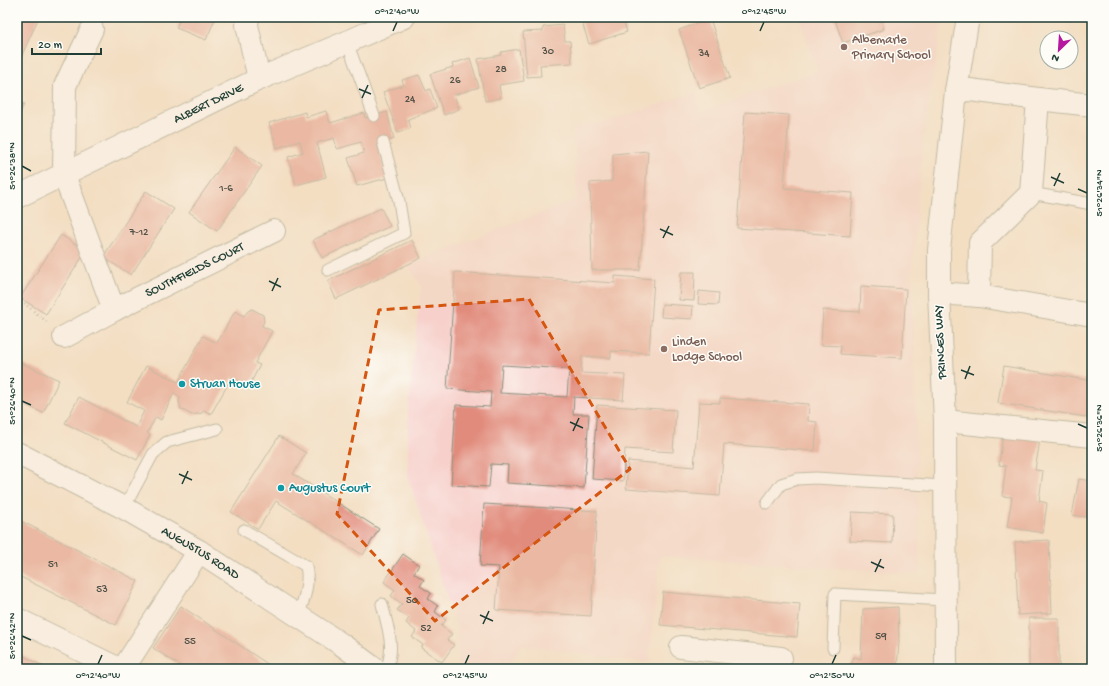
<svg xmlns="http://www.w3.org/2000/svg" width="1109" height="686" font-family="'Gochi Hand',sans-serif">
<rect width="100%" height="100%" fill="#fdfcf7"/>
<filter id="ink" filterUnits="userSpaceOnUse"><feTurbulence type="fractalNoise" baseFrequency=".025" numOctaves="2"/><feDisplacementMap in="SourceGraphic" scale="8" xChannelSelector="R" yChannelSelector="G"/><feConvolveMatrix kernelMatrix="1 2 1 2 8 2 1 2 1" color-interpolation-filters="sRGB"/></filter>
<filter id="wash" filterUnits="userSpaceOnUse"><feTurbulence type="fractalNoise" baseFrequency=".012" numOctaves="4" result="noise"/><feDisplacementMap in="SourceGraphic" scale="16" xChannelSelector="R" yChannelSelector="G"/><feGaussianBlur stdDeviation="0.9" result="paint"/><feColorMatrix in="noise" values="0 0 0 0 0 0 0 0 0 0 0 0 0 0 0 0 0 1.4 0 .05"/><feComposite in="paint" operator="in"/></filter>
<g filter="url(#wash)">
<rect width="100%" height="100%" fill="#f3dec2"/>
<path fill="#f7d0cb" d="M 799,17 L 943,17 L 922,147 L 912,276 L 920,574 L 660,556 L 649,663 L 521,645 L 508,669 L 458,669 L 458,631 L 408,477 L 408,411 L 421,286 L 408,266 L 437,253 L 577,199 L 574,127 L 592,123 L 596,125 L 696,92 L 702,111 L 817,71 Z
M 1055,17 L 1092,17 L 1092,23 Z"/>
<g id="blocks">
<path fill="#e18b7c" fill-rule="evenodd" d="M 17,17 L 39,17 L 17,66 Z
M 181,17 L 216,17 L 206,40 L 176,28 Z
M 588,17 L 622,17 L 627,32 L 589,44 L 581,19 Z
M 834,17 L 880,17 L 884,29 L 843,43 Z
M 710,19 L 730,78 L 699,88 L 679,30 Z
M 563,25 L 565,41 L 570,41 L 572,63 L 540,65 L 541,76 L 527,77 L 523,32 L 543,31 L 543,27 Z
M 519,49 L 524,81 L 499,85 L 501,98 L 485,101 L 478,59 L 501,55 L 501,52 Z
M 470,58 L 479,87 L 454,95 L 459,109 L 444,115 L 430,74 L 453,67 L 452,64 Z
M 419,75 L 426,91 L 430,89 L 437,108 L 408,119 L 411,128 L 398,133 L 383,92 L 404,85 L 402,80 Z
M 17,101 L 24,104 L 17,120 Z
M 326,111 L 330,123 L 364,113 L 365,118 L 387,112 L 394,139 L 377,144 L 387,178 L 357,186 L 348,158 L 364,153 L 361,142 L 337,149 L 334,138 L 317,143 L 326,177 L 296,185 L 288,157 L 303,152 L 300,141 L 277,148 L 269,123 L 305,112 L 306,117 Z
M 745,112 L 789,115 L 784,188 L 853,193 L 850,236 L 737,228 Z
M 235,147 L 262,166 L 217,231 L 189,212 Z
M 648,151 L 640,270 L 592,270 L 590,183 L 612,181 L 613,154 Z
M 146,191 L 174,209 L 131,275 L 103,257 Z
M 381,208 L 390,226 L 322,258 L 313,240 Z
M 61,235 L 86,251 L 46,314 L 20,298 Z
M 412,240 L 421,258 L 336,299 L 328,281 Z
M 455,272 L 615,283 L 615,276 L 654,279 L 649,353 L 611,351 L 611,358 L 582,356 L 581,373 L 625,375 L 623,400 L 574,397 L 573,414 L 589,414 L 584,488 L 507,483 L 508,465 L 491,464 L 489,487 L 451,485 L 456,405 L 490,407 L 491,392 L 447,389 ZM 502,365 L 569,369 L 567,397 L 500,393 Z
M 681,272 L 695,272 L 694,301 L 679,300 Z
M 861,286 L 906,289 L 902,358 L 840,354 L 841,346 L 821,345 L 823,310 L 860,312 Z
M 699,291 L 719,293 L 718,305 L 698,304 Z
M 662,304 L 693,306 L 692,319 L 661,317 Z
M 252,309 L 263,315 L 264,321 L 262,326 L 272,331 L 255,363 L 260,365 L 249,386 L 232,377 L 211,414 L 204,410 L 202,413 L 192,415 L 181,409 L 179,401 L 180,397 L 174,393 L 161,420 L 156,417 L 147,433 L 150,435 L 137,460 L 65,423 L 79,397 L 136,427 L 144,411 L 127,402 L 146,366 L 178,382 L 203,336 L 217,343 L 235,311 L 244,316 L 248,311 Z
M 17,361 L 59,380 L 43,413 L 17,401 Z
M 1004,366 L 1092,381 L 1092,418 L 998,403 Z
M 720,398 L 809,404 L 808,421 L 817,422 L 815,451 L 724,444 L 720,496 L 626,489 L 628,461 L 694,467 L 699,402 L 720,403 Z
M 597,405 L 676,410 L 673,452 L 625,449 L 623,481 L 592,479 Z
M 1003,434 L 1040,440 L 1035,470 L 1043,471 L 1039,501 L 1047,503 L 1043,533 L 1007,527 L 1012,497 L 1002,496 L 1006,466 L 999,465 Z
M 279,436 L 306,453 L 293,474 L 379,529 L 363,555 L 276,501 L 258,529 L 231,512 Z
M 1079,479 L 1092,481 L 1092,518 L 1072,515 Z
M 484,504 L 597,511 L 591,616 L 496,610 L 499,567 L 480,566 Z
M 852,512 L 893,514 L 892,543 L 850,541 Z
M 17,519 L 138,581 L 116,625 L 17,575 Z
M 1049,540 L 1052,613 L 1018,615 L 1015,542 Z
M 403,554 L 419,565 L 414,573 L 424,580 L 420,586 L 431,593 L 428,599 L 438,606 L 435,612 L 446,620 L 441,626 L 452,634 L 447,640 L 454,645 L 442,662 L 421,648 L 423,645 L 412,637 L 416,631 L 406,623 L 409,618 L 397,610 L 402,604 L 391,596 L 395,590 L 384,582 Z
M 663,592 L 800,604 L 797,637 L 660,625 Z
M 181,606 L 272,667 L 270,669 L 185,669 L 153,648 Z
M 898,607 L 899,641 L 897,669 L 849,669 L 854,657 L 861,659 L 863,609 Z
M 1029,618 L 1059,618 L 1059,668 L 1029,668 Z
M 17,652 L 48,669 L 17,669 Z"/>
</g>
</g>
<g filter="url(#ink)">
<use href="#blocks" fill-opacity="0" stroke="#898e7b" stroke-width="1"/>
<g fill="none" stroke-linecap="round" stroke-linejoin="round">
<g stroke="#898e7b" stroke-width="13">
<path id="service" d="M 347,42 L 374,116
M 1031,193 L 1092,204
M 328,270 L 404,233 L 399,201 L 383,142
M 767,503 L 781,484 L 797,479 L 816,478 L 944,486
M 124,508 L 153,454 L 167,442 L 217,429
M 244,530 L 306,566 C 310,583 304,601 298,616
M 382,604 C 387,625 396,648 386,669
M 833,648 L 835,594 L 945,600"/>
</g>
<g stroke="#898e7b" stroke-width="24">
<g id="minor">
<path d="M 248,17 L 247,25 L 259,79"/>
<path id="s1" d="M 92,29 L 65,86 L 64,175 L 114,310 L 274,231"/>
<path d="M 956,91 L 970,90 L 1038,99 L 1031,193 L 980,243 L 979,296"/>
<path d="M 1038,99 L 1092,105"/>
<path id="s2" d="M 17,197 L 259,79 L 347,42 L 404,17"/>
<path d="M 939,293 L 979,296 L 1092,315"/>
<path d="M 64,337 L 114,310"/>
<path d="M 945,421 L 1092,436"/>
<path d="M 17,619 L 119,669"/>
<path d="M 681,647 L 781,658"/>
<path d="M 123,669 L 199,551"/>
<path d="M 946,669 L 945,421 L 939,293 L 939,250 L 956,91 L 968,17"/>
</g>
</g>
<g stroke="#898e7b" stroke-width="24">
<g id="tertiary">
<path id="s3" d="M 17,453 L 124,508 L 199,551 L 341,644 L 375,669"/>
</g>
</g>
<path stroke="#898e7b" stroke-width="2.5" stroke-dasharray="1 3" stroke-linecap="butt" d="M 17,300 L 21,301 L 47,322"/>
<use href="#service" stroke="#fff" stroke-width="11"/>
<use href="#minor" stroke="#fff" stroke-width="22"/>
<use href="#tertiary" stroke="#fff" stroke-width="22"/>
</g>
</g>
<path d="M0 0H1109V686H0ZM 529,299 L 630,469 L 435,621 L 337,514 L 379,310 Z" fill="#f3dec2" fill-opacity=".55" fill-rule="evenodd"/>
<path fill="none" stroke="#d45610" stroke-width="3" stroke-dasharray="8 5" stroke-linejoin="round" d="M 529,299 L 630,469 L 435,621 L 337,514 L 379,310 Z"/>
<path fill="none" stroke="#1f3d34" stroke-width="1.5" d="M 393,31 L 397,22M 760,31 L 764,22M 359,89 L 371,94M 362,98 L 368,85M 22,166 L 31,171M 1051,177 L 1064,183M 1054,186 L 1060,173M 1078,189 L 1087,193M 660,229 L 673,235M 663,238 L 669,226M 269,281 L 281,287M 272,291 L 278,278M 961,370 L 974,375M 965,379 L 970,366M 22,401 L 31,405M 570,422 L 583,428M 1078,424 L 1087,428M 573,431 L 579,418M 179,474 L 192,480M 182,484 L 188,471M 871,562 L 884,568M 875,572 L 881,559M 480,615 L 493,621M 483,624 L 489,611M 22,636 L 31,640M 98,664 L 102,655M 465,664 L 469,655M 832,664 L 836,655"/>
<g fill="#8d6e63" stroke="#fdfcf7" stroke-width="1.5">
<circle cx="844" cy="47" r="4"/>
<circle cx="664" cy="349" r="4"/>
</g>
<g fill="#0f9aa8" stroke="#fdfcf7" stroke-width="1.5">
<circle cx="182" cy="384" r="4"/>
<circle cx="281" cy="488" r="4"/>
</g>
<g text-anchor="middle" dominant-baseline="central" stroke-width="3" stroke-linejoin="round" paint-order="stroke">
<g font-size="11" fill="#505046">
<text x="548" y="52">30</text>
<text x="704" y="54">34</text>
<text x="501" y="70">28</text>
<text x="455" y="81">26</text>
<text x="410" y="100">24</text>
<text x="226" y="189">1-6</text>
<text x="139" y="233">7-12</text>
<text x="53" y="565">51</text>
<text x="102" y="590">53</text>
<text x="412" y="601">50</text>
<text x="426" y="629">52</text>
<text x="881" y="637">59</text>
<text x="190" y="642">55</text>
</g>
<g font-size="13" fill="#785e54" stroke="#fdfcf7" text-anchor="start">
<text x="852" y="40">Albemarle<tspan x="852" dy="15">Primary School</tspan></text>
<text x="672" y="342">Linden<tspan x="672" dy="15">Lodge School</tspan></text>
</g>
<g font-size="13" fill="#1f3d34" stroke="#fdfcf7">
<text stroke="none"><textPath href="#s2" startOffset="213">ALBERT DRIVE</textPath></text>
<text stroke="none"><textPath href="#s1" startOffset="386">SOUTHFIELDS COURT</textPath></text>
<text transform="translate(941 342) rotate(-93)">PRINCES WAY</text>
<text stroke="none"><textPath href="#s3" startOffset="209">AUGUSTUS ROAD</textPath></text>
</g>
<g font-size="13" fill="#0d838f" stroke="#fdfcf7" text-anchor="start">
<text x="190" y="384">Struan House</text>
<text x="289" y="488">Augustus Court</text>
</g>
</g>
<rect width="1109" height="686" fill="none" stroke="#fdfcf7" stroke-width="44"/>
<g transform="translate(1059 50) rotate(205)"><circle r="19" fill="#fdfcf7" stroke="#a4b0a9"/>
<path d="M0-3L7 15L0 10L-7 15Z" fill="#b5179e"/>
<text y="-6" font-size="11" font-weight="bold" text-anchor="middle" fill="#1f3d34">N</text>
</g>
<path d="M32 48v6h69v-6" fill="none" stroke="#1f3d34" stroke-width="2"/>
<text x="38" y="48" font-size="12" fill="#1f3d34" stroke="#fdfcf7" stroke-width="3" paint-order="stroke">20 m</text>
<rect x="22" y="22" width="1065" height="642" fill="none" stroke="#1f3d34" stroke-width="1.5"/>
<g font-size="10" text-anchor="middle" fill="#1f3d34">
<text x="397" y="14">0°12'40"W</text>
<text x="764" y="14">0°12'45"W</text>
<text transform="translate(11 166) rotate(-90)" y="4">51°26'38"N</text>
<text transform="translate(1098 193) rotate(-90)" y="4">51°26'34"N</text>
<text transform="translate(11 401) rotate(-90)" y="4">51°26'40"N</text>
<text transform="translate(1098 428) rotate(-90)" y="4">51°26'36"N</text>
<text transform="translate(11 636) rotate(-90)" y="4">51°26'42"N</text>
<text x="98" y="678">0°12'40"W</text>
<text x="465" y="678">0°12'45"W</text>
<text x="832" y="678">0°12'50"W</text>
</g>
</svg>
